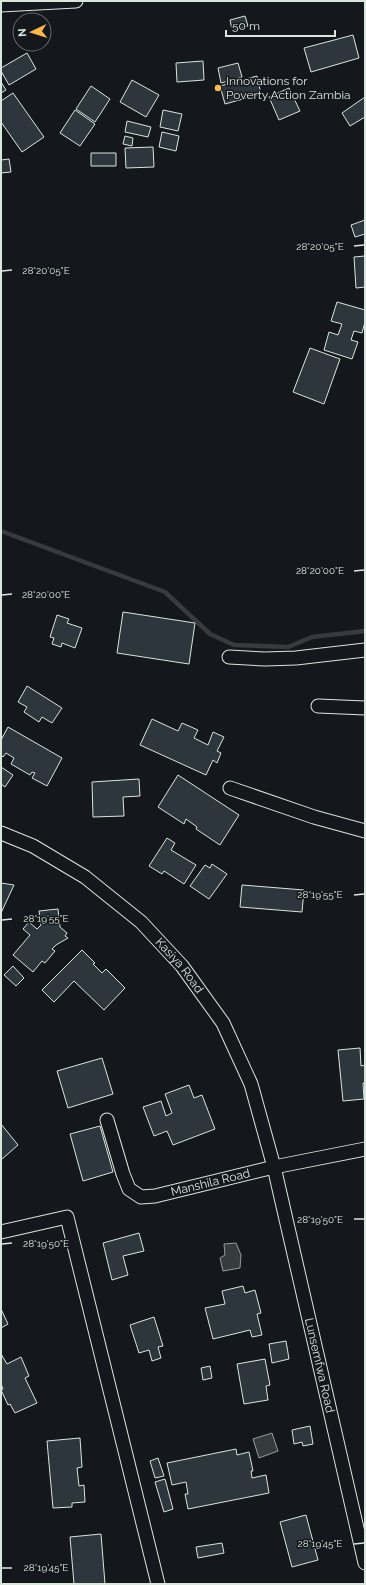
<svg xmlns="http://www.w3.org/2000/svg" width="366" height="1585" font-family="Raleway,sans-serif">
<rect width="100%" height="100%" fill="#14181c"/>
<path fill="#363b3e" stroke="#939e99" d="M 236,1243 L 241,1255 L 240,1268 L 223,1271 L 220,1258 L 225,1255 L 224,1244 Z
M 272,1433 L 278,1451 L 259,1458 L 253,1439 Z"/>
<g fill="none" stroke-linecap="round" stroke-linejoin="round">
<path stroke="#363b3e" stroke-width="4.5" d="M 1,531 L 165,592 L 210,634 L 234,645 L 288,647 L 312,637 L 365,631"/>
</g>
<path fill="#2c363c" stroke="#d8e6dc" d="M 245,16 L 248,26 L 232,30 L 230,20 Z
M 353,35 L 359,58 L 311,72 L 304,48 Z
M 27,53 L 36,69 L 9,85 L 1,71 L 1,68 Z
M 203,61 L 204,80 L 177,82 L 176,63 Z
M 238,63 L 242,77 L 221,83 L 218,68 Z
M 257,76 L 261,94 L 225,104 L 220,86 Z
M 132,80 L 159,95 L 146,117 L 120,102 Z
M 1,82 L 6,90 L 1,93 Z
M 91,86 L 110,99 L 95,122 L 76,109 Z
M 289,88 L 300,111 L 279,120 L 269,97 Z
M 13,93 L 44,137 L 22,152 L 1,122 L 1,101 Z
M 365,97 L 365,117 L 350,126 L 342,113 Z
M 75,110 L 95,124 L 80,146 L 60,133 Z
M 163,110 L 182,114 L 178,131 L 160,127 Z
M 127,121 L 151,127 L 148,137 L 125,132 Z
M 162,132 L 179,136 L 176,151 L 159,147 Z
M 125,136 L 133,138 L 132,146 L 123,144 Z
M 153,147 L 154,167 L 126,168 L 125,148 Z
M 91,153 L 116,153 L 116,166 L 91,166 Z
M 9,159 L 11,172 L 1,173 L 1,160 Z
M 365,220 L 365,234 L 355,237 L 351,225 Z
M 365,256 L 365,287 L 356,288 L 354,257 Z
M 337,302 L 365,310 L 365,322 L 362,333 L 354,331 L 351,340 L 358,342 L 352,359 L 324,350 L 329,332 L 338,335 L 342,324 L 331,321 Z
M 310,348 L 340,359 L 324,404 L 293,392 Z
M 123,612 L 195,623 L 189,664 L 117,653 Z
M 57,615 L 69,619 L 67,623 L 82,628 L 75,648 L 62,643 L 61,647 L 52,644 L 54,638 L 50,637 Z
M 27,686 L 62,708 L 52,723 L 42,717 L 39,722 L 24,712 L 27,707 L 18,702 Z
M 152,719 L 178,731 L 182,723 L 198,730 L 194,738 L 208,745 L 213,732 L 224,737 L 217,751 L 221,753 L 217,763 L 213,760 L 206,775 L 140,745 Z
M 8,727 L 62,758 L 47,786 L 32,778 L 35,773 L 32,772 L 30,775 L 11,764 L 14,758 L 6,753 L 3,757 L 1,755 L 1,740 Z
M 1,767 L 13,775 L 5,787 L 1,784 Z
M 178,775 L 239,815 L 220,845 L 196,829 L 197,827 L 186,819 L 184,824 L 158,807 Z
M 139,779 L 140,796 L 123,797 L 124,816 L 93,817 L 92,782 Z
M 167,838 L 175,843 L 171,850 L 196,865 L 184,884 L 164,871 L 162,874 L 149,866 Z
M 212,864 L 227,874 L 209,899 L 190,886 L 205,865 L 210,868 Z
M 1,883 L 14,885 L 1,913 Z
M 242,885 L 304,890 L 302,912 L 240,907 Z
M 58,909 L 60,927 L 67,933 L 65,936 L 68,938 L 56,945 L 52,949 L 55,951 L 45,963 L 42,961 L 33,972 L 13,955 L 30,935 L 23,929 L 29,922 L 37,929 L 41,925 L 39,911 Z
M 82,950 L 95,963 L 93,964 L 102,973 L 106,969 L 125,988 L 104,1010 L 74,981 L 54,1002 L 42,990 Z
M 13,966 L 24,978 L 16,986 L 4,975 Z
M 360,1048 L 361,1066 L 365,1065 L 365,1083 L 363,1083 L 364,1099 L 343,1101 L 338,1050 Z
M 102,1058 L 113,1094 L 68,1108 L 57,1071 Z
M 189,1085 L 194,1098 L 202,1095 L 215,1129 L 173,1145 L 167,1131 L 154,1136 L 143,1107 L 161,1101 L 166,1116 L 172,1113 L 165,1094 Z
M 1,1124 L 18,1145 L 1,1160 Z
M 100,1126 L 113,1172 L 83,1181 L 70,1134 Z
M 139,1233 L 144,1251 L 123,1256 L 128,1275 L 112,1280 L 103,1243 Z
M 243,1286 L 245,1293 L 255,1290 L 261,1313 L 257,1314 L 262,1335 L 252,1337 L 250,1330 L 213,1339 L 205,1308 L 225,1304 L 222,1291 Z
M 1,1309 L 8,1324 L 1,1328 Z
M 154,1317 L 163,1346 L 158,1347 L 161,1358 L 152,1361 L 149,1350 L 139,1353 L 130,1325 Z
M 286,1341 L 289,1359 L 272,1363 L 269,1344 Z
M 1,1354 L 7,1364 L 21,1357 L 29,1376 L 25,1378 L 37,1403 L 15,1413 L 10,1404 L 8,1405 L 1,1390 L 3,1389 L 1,1384 Z
M 265,1359 L 270,1385 L 266,1386 L 268,1400 L 244,1404 L 237,1364 Z
M 210,1366 L 212,1378 L 203,1380 L 201,1368 Z
M 310,1426 L 313,1444 L 303,1446 L 302,1442 L 294,1444 L 292,1430 Z
M 80,1438 L 82,1467 L 77,1468 L 79,1486 L 84,1485 L 85,1502 L 72,1503 L 72,1507 L 53,1508 L 47,1441 Z
M 236,1449 L 237,1455 L 249,1452 L 253,1471 L 251,1471 L 252,1478 L 266,1475 L 269,1493 L 188,1509 L 185,1494 L 188,1494 L 186,1482 L 172,1485 L 167,1463 Z
M 158,1458 L 164,1476 L 155,1478 L 150,1461 Z
M 165,1479 L 173,1509 L 164,1512 L 155,1482 Z
M 306,1515 L 318,1560 L 292,1567 L 280,1522 Z
M 101,1534 L 105,1584 L 74,1584 L 70,1537 Z
M 222,1543 L 224,1553 L 198,1558 L 196,1547 Z"/>
<g fill="none" stroke-linecap="round" stroke-linejoin="round">
<g stroke="#d8e6dc" stroke-width="15">
<g id="street">
<path d="M 1,5 L 76,1"/>
<path d="M 229,657 L 265,659 L 296,658 L 365,650"/>
<path d="M 318,706 L 365,708"/>
<path d="M 230,788 L 314,817 L 365,831"/>
<path id="s1" d="M 1,833 L 33,846 L 85,877 L 141,922 L 182,966 L 223,1023 L 251,1084 L 274,1167 L 365,1563"/>
<path id="s2" d="M 107,1120 L 123,1174 L 129,1189 L 141,1197 L 155,1196 L 274,1167 L 365,1149"/>
<path d="M 1,1232 L 67,1217 L 158,1584"/>
</g>
</g>
<use href="#street" stroke="#14181c" stroke-width="13"/>
</g>
<path fill="none" stroke="#d8e6dc" stroke-width="1.5" d="M 354,246 L 364,245M 2,271 L 12,270M 354,571 L 364,570M 2,595 L 12,594M 354,895 L 364,894M 2,920 L 12,919M 354,1219 L 364,1219M 2,1244 L 12,1243M 354,1544 L 364,1543M 2,1568 L 12,1568"/>
<circle fill="#ffb74d" stroke="#14181c" stroke-width="1.5" cx="218" cy="88" r="4"/>
<g text-anchor="middle" dominant-baseline="central" stroke-width="3" stroke-linejoin="round" paint-order="stroke">
<g font-size="12" fill="#d8e6dc" stroke="#14181c" text-anchor="start">
<text x="226" y="81">Innovations for<tspan x="226" dy="14">Poverty Action Zambia</tspan></text>
</g>
<g font-size="12" fill="#d8e6dc" stroke="#14181c">
<text stroke="none"><textPath href="#s1" startOffset="225">Kasiya Road</textPath></text>
<text stroke="none"><textPath href="#s2" startOffset="158">Manshila Road</textPath></text>
<text stroke="none"><textPath href="#s1" startOffset="654">Lunsemfwa Road</textPath></text>
</g>
</g>
<g font-size="10" text-anchor="middle" fill="#d8e6dc" stroke="#14181c" stroke-width="3" stroke-linejoin="round" paint-order="stroke">
<text x="320" y="250">28°20'05"E</text>
<text x="46" y="274">28°20'05"E</text>
<text x="320" y="574">28°20'00"E</text>
<text x="46" y="598">28°20'00"E</text>
<text x="320" y="898">28°19'55"E</text>
<text x="46" y="922">28°19'55"E</text>
<text x="320" y="1223">28°19'50"E</text>
<text x="46" y="1247">28°19'50"E</text>
<text x="320" y="1547">28°19'45"E</text>
<text x="46" y="1571">28°19'45"E</text>
</g>
<rect width="366" height="1585" fill="none" stroke="#d8e6dc" stroke-width="4"/>
<g transform="translate(32 32) rotate(266)"><circle r="19" fill="#14181c" stroke="#626a69"/>
<path d="M0-3L7 15L0 10L-7 15Z" fill="#ffb74d"/>
<text y="-6" font-size="11" font-weight="bold" text-anchor="middle" fill="#d8e6dc">N</text>
</g>
<path d="M226 30v6h109v-6" fill="none" stroke="#d8e6dc" stroke-width="2"/>
<text x="232" y="30" font-size="12" fill="#d8e6dc" stroke="#14181c" stroke-width="3" paint-order="stroke">50 m</text>
</svg>
